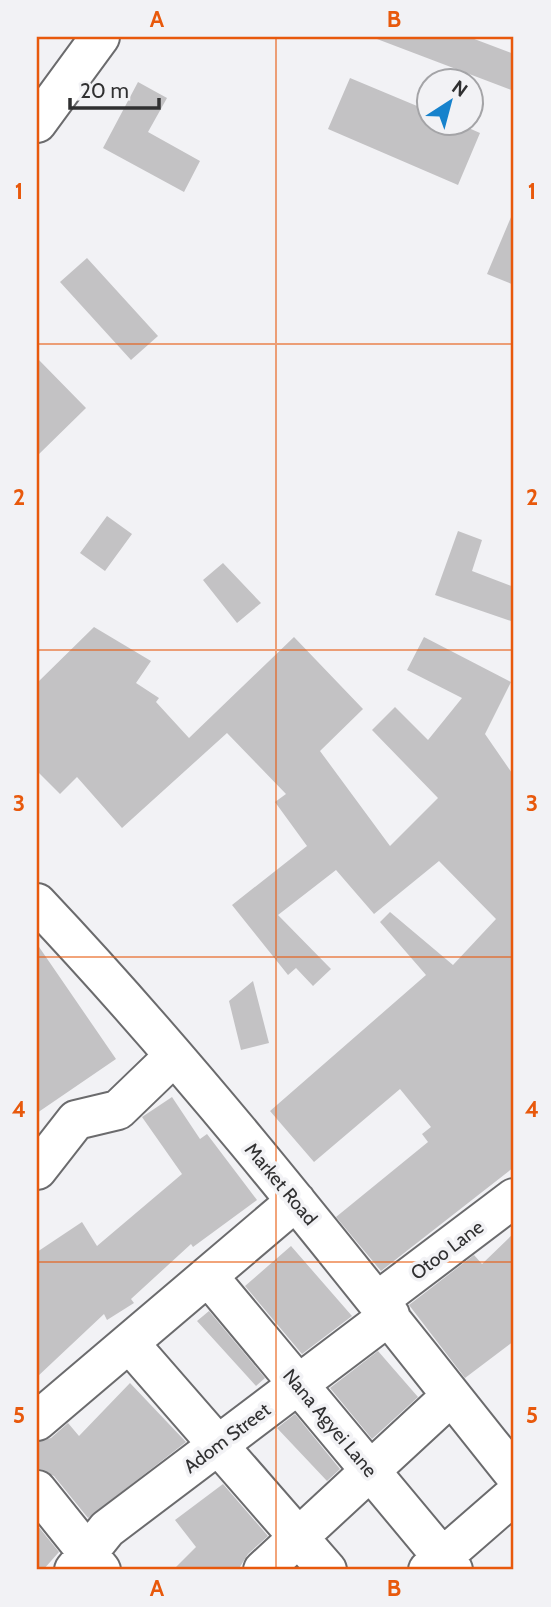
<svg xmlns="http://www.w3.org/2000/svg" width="551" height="1607" font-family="Cabin,sans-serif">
<rect width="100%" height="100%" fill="#f2f2f5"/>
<path fill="#c3c2c4" d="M 377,37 L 469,37 L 514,54 L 514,91 L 377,39 Z
M 350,78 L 429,111 L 429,122 L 455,122 L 480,133 L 458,185 L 328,129 Z
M 138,82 L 167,98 L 148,132 L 200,161 L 184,192 L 103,148 Z
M 514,210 L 514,285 L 487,274 Z
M 87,258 L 158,336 L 131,360 L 60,282 Z
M 37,358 L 86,408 L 37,456 Z
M 107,516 L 132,534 L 105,571 L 80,553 Z
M 458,531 L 482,540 L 472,571 L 514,587 L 514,622 L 435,595 Z
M 223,563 L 261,603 L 237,623 L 203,580 Z
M 94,627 L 151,661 L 136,683 L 159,698 L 156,702 L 189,738 L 294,637 L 363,709 L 320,751 L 390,846 L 438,798 L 372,730 L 395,707 L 428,740 L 462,698 L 407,670 L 424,637 L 511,682 L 485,734 L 514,776 L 514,1167 L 381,1271 L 336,1217 L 428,1142 L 422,1134 L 431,1127 L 400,1089 L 314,1162 L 270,1111 L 426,975 L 380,922 L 390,912 L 453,965 L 496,919 L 439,861 L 374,914 L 336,870 L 278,915 L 331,969 L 313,986 L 296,968 L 288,975 L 232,905 L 307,846 L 275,802 L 286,794 L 227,733 L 122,828 L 77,777 L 60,794 L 37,771 L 37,683 Z
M 37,944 L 116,1059 L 37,1113 Z
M 253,981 L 269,1043 L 241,1050 L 229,1001 Z
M 172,1097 L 200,1139 L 207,1134 L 257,1200 L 193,1247 L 191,1244 L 131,1299 L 134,1303 L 107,1320 L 104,1314 L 37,1377 L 37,1252 L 82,1222 L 97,1246 L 182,1174 L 142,1117 Z
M 514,1233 L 514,1341 L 465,1378 L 409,1305 L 474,1255 L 482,1264 Z
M 291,1246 L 352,1316 L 302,1354 L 245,1286 Z
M 209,1311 L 265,1378 L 256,1386 L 197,1321 Z
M 378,1351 L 418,1397 L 372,1439 L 330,1388 Z
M 130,1383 L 186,1442 L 88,1518 L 54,1476 L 37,1469 L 37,1442 L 51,1438 L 68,1423 L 79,1436 Z
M 295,1414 L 340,1469 L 327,1481 L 277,1428 Z
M 223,1484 L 268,1536 L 248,1554 L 238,1570 L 173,1570 L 196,1547 L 175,1520 Z
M 37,1525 L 59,1552 L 43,1570 L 37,1570 Z"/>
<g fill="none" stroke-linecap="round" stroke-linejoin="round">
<g stroke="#6b6b6d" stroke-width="42">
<path id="minor" d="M 37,123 L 100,37
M 37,903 C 208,1084 359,1280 514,1474
M 37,1170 L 76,1120 L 118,1110 L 174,1056
M 208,1276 L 453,1570
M 379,1300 L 514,1198
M 129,1343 L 327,1570
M 37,1421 L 296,1201
M 37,1490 L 101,1570
M 74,1570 L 107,1529 L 390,1315
M 263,1570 L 451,1396
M 428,1570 L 514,1495"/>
</g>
<use href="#minor" stroke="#fff" stroke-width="38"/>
</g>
<path fill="none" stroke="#e8590c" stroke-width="2" stroke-opacity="0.55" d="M 276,37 L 276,1570M 37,344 L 514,344M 37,650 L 514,650M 37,957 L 514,957M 37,1262 L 514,1262"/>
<g text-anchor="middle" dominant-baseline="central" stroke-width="7" stroke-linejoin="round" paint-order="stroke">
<g font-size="19" fill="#303031" stroke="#f2f2f5">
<text transform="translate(281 1184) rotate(50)">Market Road</text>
<text transform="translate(447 1250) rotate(-37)">Otoo Lane</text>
<text transform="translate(330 1423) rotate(50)">Nana Agyei Lane</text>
<text transform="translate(227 1438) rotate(-37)">Adom Street</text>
</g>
</g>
<rect width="551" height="1607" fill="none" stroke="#f2f2f5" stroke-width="77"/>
<g transform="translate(450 102) rotate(36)"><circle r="33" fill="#f2f2f5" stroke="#a4a4a7" stroke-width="2"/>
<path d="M0-5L12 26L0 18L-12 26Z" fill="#1682cc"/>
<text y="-10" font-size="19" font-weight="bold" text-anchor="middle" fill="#303031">N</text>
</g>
<path d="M70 98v10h89v-10" fill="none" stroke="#303031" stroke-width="3.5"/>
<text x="80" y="98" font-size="21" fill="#303031" stroke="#f2f2f5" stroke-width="5" paint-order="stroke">20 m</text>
<rect x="38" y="38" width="474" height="1530" fill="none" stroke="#e8590c" stroke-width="2.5"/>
<g font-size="23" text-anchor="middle" font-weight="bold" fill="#e8590c">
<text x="157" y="27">A</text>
<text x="394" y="27">B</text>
<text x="19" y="199">1</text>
<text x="532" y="199">1</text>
<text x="19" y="505">2</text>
<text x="532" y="505">2</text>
<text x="19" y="811">3</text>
<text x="532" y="811">3</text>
<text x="19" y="1117">4</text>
<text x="532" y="1117">4</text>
<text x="19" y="1423">5</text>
<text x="532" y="1423">5</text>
<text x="157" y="1596">A</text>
<text x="394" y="1596">B</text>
</g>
</svg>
